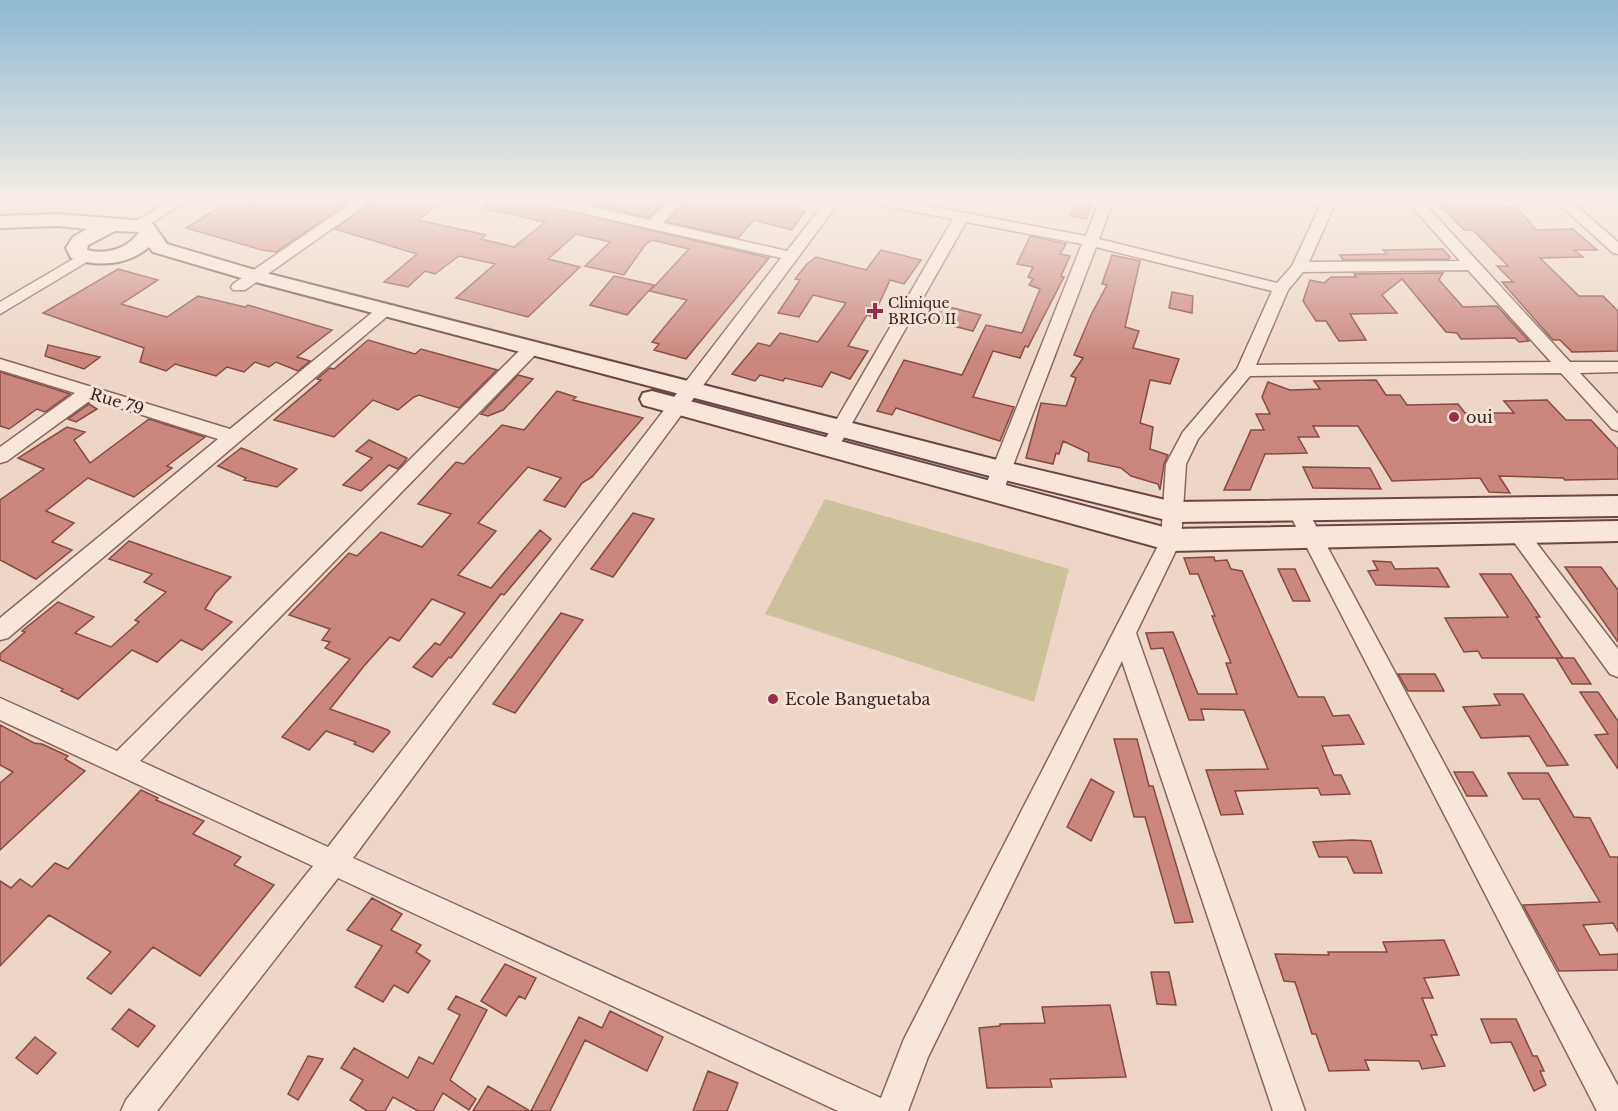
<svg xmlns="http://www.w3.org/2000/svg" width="1618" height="1111" font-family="'Libre Baskerville',serif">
<rect width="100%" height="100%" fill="#edd6c7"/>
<path fill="#cbc19b" d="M 825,499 L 1069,569 L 1034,702 L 765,614 Z"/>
<path fill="#ca867f" stroke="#874944" stroke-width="1.5" d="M 228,202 L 349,202 L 276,252 L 262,250 L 186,228 Z
M 372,202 L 441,202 L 418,220 L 486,235 L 481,239 L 514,247 L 545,222 L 486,209 L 486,202 L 532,202 L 769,258 L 686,359 L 654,350 L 659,344 L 652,342 L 687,300 L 650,291 L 689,249 L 652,240 L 645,245 L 624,275 L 585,266 L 610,242 L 576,234 L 548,259 L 580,267 L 528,317 L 456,298 L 495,264 L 459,256 L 435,274 L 425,271 L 408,287 L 384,282 L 417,254 L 335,229 Z
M 597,202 L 664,202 L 649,218 L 596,205 Z
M 684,202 L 785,202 L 800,206 L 798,210 L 805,211 L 792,230 L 754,220 L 738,238 L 667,222 Z
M 1076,202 L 1092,202 L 1086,219 L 1070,216 Z
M 1437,202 L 1484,202 L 1489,206 L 1517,207 L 1536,230 L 1573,229 L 1597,250 L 1574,250 L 1583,257 L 1540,258 L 1579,296 L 1603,296 L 1618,311 L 1618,351 L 1572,352 L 1560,340 L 1553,340 L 1502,282 L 1513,282 L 1497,266 L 1508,266 L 1473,230 L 1464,230 Z
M 1030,236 L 1066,244 L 1060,254 L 1070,256 L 1061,276 L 1064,277 L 1028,347 L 1025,346 L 1020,358 L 993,351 L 973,397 L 1014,407 L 1000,441 L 896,408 L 892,415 L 877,411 L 904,360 L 962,375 L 986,325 L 1022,333 L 1040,289 L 1029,285 L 1033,279 L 1028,277 L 1033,267 L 1017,264 Z
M 1443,249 L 1450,257 L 1449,259 L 1343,260 L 1340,255 L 1387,254 L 1383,250 Z
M 881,250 L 921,260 L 904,284 L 890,280 L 873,317 L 867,315 L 848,346 L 868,351 L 850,379 L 831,372 L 822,387 L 785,378 L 783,381 L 760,375 L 755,381 L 732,374 L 758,343 L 770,346 L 780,333 L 818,342 L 846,303 L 813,295 L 799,317 L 778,313 L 800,280 L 795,279 L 807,264 L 816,257 L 866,270 Z
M 1112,255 L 1140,261 L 1125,327 L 1139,331 L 1133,348 L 1179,359 L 1170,384 L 1150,380 L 1140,423 L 1153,427 L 1150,449 L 1168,455 L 1164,464 L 1160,490 L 1158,484 L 1131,476 L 1121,468 L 1088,461 L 1089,453 L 1063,441 L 1059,454 L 1056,453 L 1053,464 L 1026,458 L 1041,403 L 1066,406 L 1076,378 L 1071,376 L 1083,358 L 1074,355 L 1091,315 L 1107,285 L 1102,284 Z
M 118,269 L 158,280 L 121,304 L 167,317 L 198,296 L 245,307 L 248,305 L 332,330 L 297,357 L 310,361 L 298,371 L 276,362 L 269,367 L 255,362 L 244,372 L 227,367 L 216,376 L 175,364 L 166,371 L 140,362 L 144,348 L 43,313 Z
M 1443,273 L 1439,280 L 1463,307 L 1497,306 L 1529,341 L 1519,342 L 1515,338 L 1461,339 L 1457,333 L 1446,332 L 1402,279 L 1382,295 L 1397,313 L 1350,314 L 1366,340 L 1339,341 L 1326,321 L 1316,321 L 1303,301 L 1310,280 L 1324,283 L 1331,277 L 1356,277 L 1354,274 Z
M 614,276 L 654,285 L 627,315 L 590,305 Z
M 1172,292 L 1193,296 L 1192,313 L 1169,308 Z
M 932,304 L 953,308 L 981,315 L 973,331 L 922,318 Z
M 368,340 L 415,354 L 421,349 L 497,370 L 459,408 L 419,395 L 414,397 L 398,410 L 373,400 L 334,437 L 274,420 L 321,380 L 317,379 L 330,368 L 334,369 Z
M 48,345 L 100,357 L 84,369 L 45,356 Z
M 0,372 L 58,390 L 70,394 L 45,412 L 37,409 L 9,429 L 0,426 Z
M 518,375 L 533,379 L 503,410 L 488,416 L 481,414 Z
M 1376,380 L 1386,395 L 1400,395 L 1407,405 L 1458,404 L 1465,413 L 1514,413 L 1504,401 L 1547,400 L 1566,420 L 1591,420 L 1618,449 L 1618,479 L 1565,480 L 1563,478 L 1499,476 L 1510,493 L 1489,492 L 1480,478 L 1392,481 L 1358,426 L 1313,426 L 1319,437 L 1298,437 L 1307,453 L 1265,454 L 1250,490 L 1224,490 L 1251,430 L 1264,430 L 1256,414 L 1270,414 L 1262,397 L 1268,382 L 1290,390 L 1320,389 L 1314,381 Z
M 557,391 L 576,397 L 573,400 L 643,418 L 592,477 L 582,483 L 565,507 L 544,500 L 561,478 L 528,467 L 478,523 L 496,531 L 458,575 L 491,588 L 540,530 L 551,539 L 504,595 L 501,594 L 451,658 L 449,657 L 432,677 L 413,667 L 435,643 L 440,645 L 465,613 L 432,599 L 399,641 L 390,637 L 364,666 L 330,709 L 388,730 L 390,732 L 373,752 L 354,744 L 356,742 L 326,731 L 309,750 L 282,737 L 350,659 L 325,648 L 330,642 L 322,640 L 330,629 L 289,615 L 349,553 L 357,556 L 381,532 L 422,547 L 451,514 L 418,504 L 456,462 L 464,464 L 502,425 L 524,430 Z
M 89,404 L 97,409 L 76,422 L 68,419 Z
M 149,419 L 205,437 L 167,466 L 172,468 L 134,497 L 88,478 L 46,511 L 74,523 L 52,542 L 72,550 L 36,579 L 0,560 L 0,500 L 44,469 L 18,458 L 67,427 L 85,432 L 74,440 L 90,463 Z
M 369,440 L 407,458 L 405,461 L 398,469 L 389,465 L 361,491 L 343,485 L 372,458 L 356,451 Z
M 241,448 L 297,469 L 277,487 L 244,480 L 246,478 L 218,466 Z
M 1303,467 L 1370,468 L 1381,489 L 1313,488 Z
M 633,513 L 654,519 L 613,577 L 591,569 Z
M 129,541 L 231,577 L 215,593 L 205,609 L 232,622 L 202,650 L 181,640 L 157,662 L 132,650 L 78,699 L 61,691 L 63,689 L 0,660 L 0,654 L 25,632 L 22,631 L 58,602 L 94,617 L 75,633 L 111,647 L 139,622 L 135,620 L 166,592 L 144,582 L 152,574 L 109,559 Z
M 1214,557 L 1215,561 L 1227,560 L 1231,569 L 1242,571 L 1298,697 L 1324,697 L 1333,716 L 1349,715 L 1364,744 L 1322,746 L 1334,775 L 1341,775 L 1350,794 L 1321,795 L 1318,788 L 1235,791 L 1243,814 L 1221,815 L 1206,770 L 1268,769 L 1244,710 L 1201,709 L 1204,720 L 1189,720 L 1163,648 L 1151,649 L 1146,633 L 1173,632 L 1198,694 L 1237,694 L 1226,663 L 1231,663 L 1212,616 L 1215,616 L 1198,574 L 1190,574 L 1184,558 Z
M 1373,561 L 1391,562 L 1395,569 L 1438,568 L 1449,587 L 1376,585 L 1368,571 L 1378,570 Z
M 1565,567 L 1601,567 L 1618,590 L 1618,642 Z
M 1278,569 L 1295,569 L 1310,601 L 1293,601 Z
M 1480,574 L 1511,574 L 1540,617 L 1536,617 L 1563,658 L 1482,658 L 1478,651 L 1464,652 L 1445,618 L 1508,617 Z
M 561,613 L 583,620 L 515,713 L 493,704 Z
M 1556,658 L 1574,658 L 1591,684 L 1572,684 Z
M 1398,674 L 1435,674 L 1444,691 L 1408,691 Z
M 1580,692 L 1598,692 L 1618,721 L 1618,769 L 1595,735 L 1608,734 Z
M 1494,694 L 1523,694 L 1568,765 L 1547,766 L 1529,736 L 1481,738 L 1463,707 L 1500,705 Z
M 0,725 L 34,743 L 42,744 L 68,756 L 65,759 L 85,771 L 0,850 L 0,783 L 13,772 L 0,765 Z
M 1114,739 L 1137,739 L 1149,786 L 1153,786 L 1193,922 L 1175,923 L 1145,817 L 1134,817 Z
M 1454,772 L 1473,772 L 1487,796 L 1467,796 Z
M 1508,773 L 1548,773 L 1574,817 L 1590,818 L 1610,857 L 1618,857 L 1618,932 L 1613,923 L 1583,925 L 1600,955 L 1618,954 L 1618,970 L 1559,971 L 1523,905 L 1600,902 L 1539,799 L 1523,799 Z
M 1091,779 L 1114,792 L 1091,841 L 1067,827 Z
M 141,790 L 158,798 L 156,800 L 204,821 L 193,834 L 241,857 L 234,865 L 274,885 L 200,976 L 153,947 L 111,994 L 87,978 L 111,952 L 49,915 L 0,966 L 0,881 L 11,888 L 20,879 L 32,887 L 55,863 L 68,869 Z
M 1352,840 L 1371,841 L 1382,873 L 1354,873 L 1347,857 L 1319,857 L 1313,842 Z
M 372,898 L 402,914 L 391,930 L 421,945 L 416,952 L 430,961 L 408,993 L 394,985 L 383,1002 L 355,987 L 382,946 L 347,930 Z
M 1444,940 L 1459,975 L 1424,978 L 1433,998 L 1422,998 L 1437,1035 L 1431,1035 L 1445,1066 L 1422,1069 L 1419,1061 L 1365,1060 L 1369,1070 L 1329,1071 L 1316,1034 L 1312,1034 L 1295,982 L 1284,981 L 1275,954 L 1329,955 L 1328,952 L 1387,952 L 1383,942 Z
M 505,964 L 536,978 L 525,999 L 519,996 L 506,1016 L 481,1001 Z
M 1151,972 L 1169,972 L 1176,1005 L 1157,1004 Z
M 456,996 L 487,1010 L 450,1080 L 476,1099 L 469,1110 L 443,1093 L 433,1111 L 418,1111 L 393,1097 L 385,1111 L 367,1111 L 350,1100 L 363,1080 L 341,1068 L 354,1048 L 408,1078 L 419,1057 L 433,1064 L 460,1015 L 448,1009 Z
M 1110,1005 L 1126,1077 L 1050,1079 L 1052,1087 L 987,1088 L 979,1028 L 1000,1026 L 1000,1024 L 1045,1023 L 1042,1007 Z
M 129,1009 L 155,1026 L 138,1047 L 112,1029 Z
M 610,1011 L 663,1037 L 647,1071 L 585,1040 L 550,1111 L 531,1111 L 579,1017 L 602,1028 Z
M 1481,1019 L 1516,1019 L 1533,1056 L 1537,1056 L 1544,1071 L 1540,1071 L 1546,1085 L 1534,1091 L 1511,1042 L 1491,1043 Z
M 35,1037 L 56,1053 L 37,1074 L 16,1058 Z
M 308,1056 L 323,1059 L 298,1100 L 288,1094 Z
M 708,1071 L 738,1083 L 727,1111 L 693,1111 Z
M 488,1086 L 530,1111 L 473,1111 Z"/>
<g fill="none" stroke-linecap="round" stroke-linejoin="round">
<g stroke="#88665d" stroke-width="3">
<path id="street" d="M 168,202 L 185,202 L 144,228 L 134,228 L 132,225 L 134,222 Z
M 353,202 L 370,202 L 245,290 L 233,290 L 231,287 L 233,284 Z
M 544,202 L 571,202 L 650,220 L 667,202 L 682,202 L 663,223 L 787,251 L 825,202 L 839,202 L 353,858 L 881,1098 L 904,1039 L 1161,540 L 1166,464 L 1183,432 L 1237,369 L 1272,291 L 1096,247 L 1003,492 L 1000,497 L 993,499 L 986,497 L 983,492 L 1082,244 L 966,222 L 838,448 L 836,453 L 829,454 L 822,453 L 820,448 L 953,219 L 884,206 L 877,202 L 907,202 L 1086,236 L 1099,202 L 1113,202 L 1099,239 L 1277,283 L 1292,266 L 1322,202 L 1336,202 L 1309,262 L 1460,261 L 1408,202 L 1423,202 L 1570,362 L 1618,362 L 1618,372 L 1580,373 L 1618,414 L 1618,431 L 1612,429 L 1561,373 L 1250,376 L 1198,439 L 1186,464 L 1181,540 L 1136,633 L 1305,1111 L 1273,1111 L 1122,661 L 928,1057 L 908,1111 L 838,1111 L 338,878 L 157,1111 L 121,1111 L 126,1100 L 313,866 L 0,720 L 0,698 L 117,751 L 526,344 L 538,344 L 540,348 L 538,352 L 140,761 L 328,847 L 781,258 L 546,205 ZM 1468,270 L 1551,362 L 1256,365 L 1288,290 L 1303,272 Z
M 1557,202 L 1572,202 L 1618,242 L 1618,254 L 1613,253 Z
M 85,252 L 93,257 L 90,260 L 0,314 L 0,302 Z
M 385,305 L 391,307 L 393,310 L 391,313 L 8,638 L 0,640 L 0,618 L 218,439 L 92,399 L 7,461 L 0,463 L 0,447 L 75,393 L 0,370 L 0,359 L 230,429 L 379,307 Z
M 1298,504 L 1305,506 L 1308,511 L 1618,1086 L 1618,1111 L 1597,1111 L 1288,511 L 1291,506 Z
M 1518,525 L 1525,528 L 1618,649 L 1618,677 L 1610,674 L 1511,538 L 1508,533 L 1511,528 Z"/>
</g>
<g stroke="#6a4840" stroke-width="4">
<path id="secondary" d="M 58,214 L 146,221 L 153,224 L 167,244 L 262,272 L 1001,461 L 1174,502 L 1618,496 L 1618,516 L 1174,522 L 1001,479 L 248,280 L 153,252 L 149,247 C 127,266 97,267 71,258 L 66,248 L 73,237 L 87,229 L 58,226 L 0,228 L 0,216 ZM 115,231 L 139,232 C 128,249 106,255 87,250 L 88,245 Z
M 652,391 L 1171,529 L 1618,521 L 1618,541 L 1171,551 L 643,405 L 640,399 L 643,393 Z"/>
</g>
<use href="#street" fill="#f8e6da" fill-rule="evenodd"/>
<use href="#secondary" fill="#f8e6da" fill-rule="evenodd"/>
</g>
<linearGradient id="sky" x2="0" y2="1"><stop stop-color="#8eb9d2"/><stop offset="0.56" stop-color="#f7ede6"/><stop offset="1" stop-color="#f7ede6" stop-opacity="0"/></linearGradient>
<rect width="1618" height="358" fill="url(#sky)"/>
<g fill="#952f50" stroke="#f5e2d7" stroke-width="2">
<path d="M872 302h6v6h6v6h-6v6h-6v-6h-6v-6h6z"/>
<circle cx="1454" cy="417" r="6"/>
<circle cx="773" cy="699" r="6"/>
</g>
<g text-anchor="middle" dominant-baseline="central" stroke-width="6" stroke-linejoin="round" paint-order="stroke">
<g font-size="14" fill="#392420" stroke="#f5e2d7" text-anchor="start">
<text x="888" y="303">Clinique<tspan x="888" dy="16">BRIGO II</tspan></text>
</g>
<g font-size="16" fill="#392420" stroke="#f5e2d7">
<text transform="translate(117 401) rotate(17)">Rue 79</text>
</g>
<g font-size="16" fill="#392420" stroke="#f5e2d7" text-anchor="start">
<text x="1466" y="417">oui</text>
<text x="785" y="699">Ecole Banguetaba</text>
</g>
</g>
</svg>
